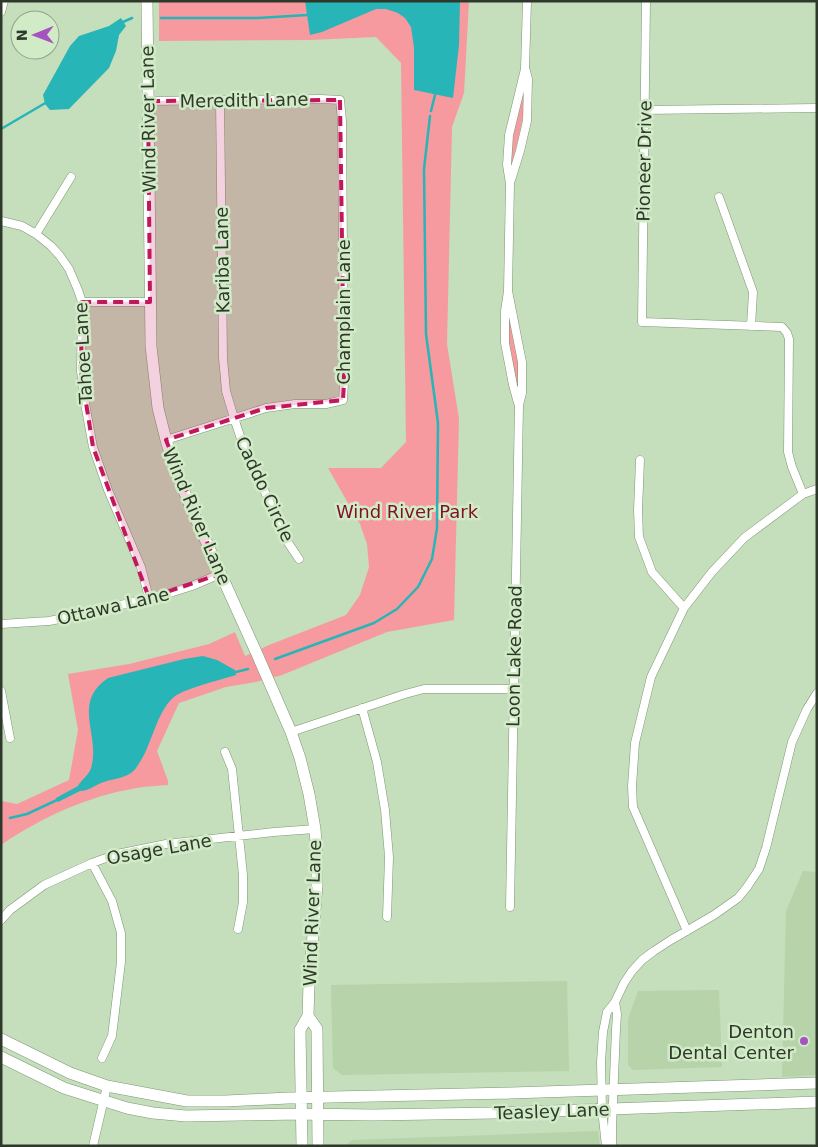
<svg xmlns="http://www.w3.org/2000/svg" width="818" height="1147" font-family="'DejaVu Sans',sans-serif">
<rect width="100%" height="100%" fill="#c5debb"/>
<path fill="#b6d3aa" d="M 803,871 L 817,872 L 817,1075 L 782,1077 L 786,911 Z
M 567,981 L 569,1071 L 342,1075 L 333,1068 L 331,985 Z
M 719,990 L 722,1067 L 633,1070 L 628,1065 L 628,1019 L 638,991 Z
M 598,1131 L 600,1146 L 345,1146 L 352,1140 Z"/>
<path fill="#f69a9f" d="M 159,1 L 469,1 L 464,93 L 452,127 L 447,344 L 459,419 L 454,620 L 387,632 L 282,675 L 256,682 L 226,687 L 179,703 L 157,751 L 168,781 L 168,785 C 158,786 147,786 137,788 C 88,796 42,817 1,845 L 1,801 L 17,804 L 69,780 L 78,730 L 68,674 L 129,664 L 209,644 L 235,632 L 245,656 L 269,645 L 346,615 L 360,595 L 369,567 L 367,544 L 360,524 L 328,468 L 381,468 L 406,442 L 401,63 L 376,37 L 310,40 L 159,41 Z
M 522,92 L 524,92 C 525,117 518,139 512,163 L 510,163 L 512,142 Z
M 508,320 L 510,320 L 519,363 L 519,390 L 517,390 L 509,342 Z"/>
<path fill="#27b5b7" d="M 305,1 L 460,1 L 459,45 L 453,98 L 414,90 L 414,48 L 411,27 L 405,18 L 398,13 L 386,9 L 376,9 L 322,32 L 310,35 Z
M 121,18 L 126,26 L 119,35 L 116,51 L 109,68 L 69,109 L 50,110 L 45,104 L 43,95 L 70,46 L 79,36 L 109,26 Z
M 203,656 L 217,660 L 235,670 L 236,675 C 221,680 185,688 174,697 C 156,712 152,746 138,765 C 136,768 134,771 131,773 C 122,779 111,779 101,783 C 94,786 88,791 80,791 L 58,802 L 56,798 L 78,786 C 81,780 89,775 91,768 C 101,735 71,703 108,678 L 184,659 Z"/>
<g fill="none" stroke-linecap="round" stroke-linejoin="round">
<path stroke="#27b5b7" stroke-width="2.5" d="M 161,18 L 258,18 L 307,15 L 309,13
M 121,24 L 123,22 L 132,18
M 431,111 L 436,91
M 1,129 L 47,102
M 275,659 L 374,623 L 397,609 L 418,587 L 432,559 L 437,528 L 438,423 L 426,334 L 424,169 L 430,116
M 236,672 L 248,669
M 10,818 L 27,814 L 57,800"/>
<g stroke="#7e9675" stroke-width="9">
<path id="street" d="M 646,1 L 642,322 L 782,327 L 787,333 L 789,339 L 788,452 L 792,467 L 803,494
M 1,12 L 4,1
M 220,100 L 223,358 L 226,391 L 234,418 L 241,439 L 287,541 L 299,559
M 148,101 L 321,99 L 340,100 L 342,121 L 344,383 L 343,400 L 326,404 L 295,404 L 266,408 L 166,440
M 645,110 L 817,108
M 511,180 L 520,151 L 527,121 L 528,79 L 526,71
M 719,197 L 753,292 L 751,326
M 1,221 L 22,226 L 36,234 L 51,246 L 60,256 L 69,269 L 78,290 L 82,302 L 81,371 L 86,409 L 93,447 L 108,490 L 141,567 L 149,598
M 36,234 L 71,177
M 508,291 L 522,362 L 522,393 L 519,405 L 510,907
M 82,302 L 150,302
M 518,403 L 513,385 L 505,343 L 505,311 L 508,291 L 510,184 L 507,165 L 509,135 L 525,69 L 527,1
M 640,460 L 638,510 L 639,537 L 652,572 L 684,608
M 1,624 L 49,621 L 85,614 L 173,592 L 192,586 L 220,574
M 1,691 L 10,738
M 362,708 L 377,762 L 385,810 L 389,857 L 387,917
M 291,732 L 405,694 L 424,689 L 514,689
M 225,752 L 232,769 L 243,875 L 243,902 L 238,929
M 92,863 L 112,901 L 121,933 L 121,962 L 112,1036 L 102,1058
M 1,920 L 10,910 L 44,885 L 92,863 L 117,854 L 166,844 L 274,832 L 315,829
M 687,931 L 633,807 L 632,786 L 635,743 L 651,677 L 684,608 L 712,572 L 744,538 L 803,494 L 817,489
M 93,1146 L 107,1086
M 606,1146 L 602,1109 L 601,1062 L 603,1032 L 607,1012 L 615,1002 L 624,983 L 632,971 L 642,960 L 654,951 L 671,940 L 714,915 L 738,898 L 747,887 L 759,869 L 766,848 L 792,742 L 807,709 L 817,693
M 612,1146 L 612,1126 L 616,1029 L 617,1014 L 615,1002"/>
</g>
<g stroke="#7e9675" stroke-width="12">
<path id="secondary" d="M 147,1 L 151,346 L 158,408 L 166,440 L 175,469 L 191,508 L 257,654 L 291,732 L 300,758 L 309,794 L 315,829 L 317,858 L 317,885 L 309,984 L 308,1016 L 300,1030 L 302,1146
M 308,1016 L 317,1029 L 318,1146
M 1,1039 L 70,1073 L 107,1086 L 187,1101 L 226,1101 L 288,1098 L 511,1093 L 817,1083
M 1,1057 L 64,1088 L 127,1108 L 153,1113 L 186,1116 L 302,1114 L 372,1115 L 495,1113 L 817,1102"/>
</g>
<use href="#street" stroke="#fff" stroke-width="8"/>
<use href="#secondary" stroke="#fff" stroke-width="11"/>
</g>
<path fill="#c2185b" fill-opacity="0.2" stroke="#c2185b" stroke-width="4" stroke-dasharray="10 6" stroke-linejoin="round" d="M 340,100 L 344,383 L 343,400 L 266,408 L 166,440 L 220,574 L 149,598 L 93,447 L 81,371 L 82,302 L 150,302 L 148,101 Z"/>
<circle fill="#a653c2" stroke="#d2ebc7" stroke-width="2" cx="804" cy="1041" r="5"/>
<g text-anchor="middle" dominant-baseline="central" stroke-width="5" stroke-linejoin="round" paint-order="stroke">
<g font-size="18" fill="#2f392b" stroke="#d2ebc7">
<text transform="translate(244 100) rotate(-1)">Meredith Lane</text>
<text transform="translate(148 119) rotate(-91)">Wind River Lane</text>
<text transform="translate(644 161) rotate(-89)">Pioneer Drive</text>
<text transform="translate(222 260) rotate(-91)">Kariba Lane</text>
<text transform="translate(343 312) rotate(-90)">Champlain Lane</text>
<text transform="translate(83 353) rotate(-93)">Tahoe Lane</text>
<text transform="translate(265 489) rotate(65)">Caddo Circle</text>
<text transform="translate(197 516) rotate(67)">Wind River Lane</text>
<text transform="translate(113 606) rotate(-13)">Ottawa Lane</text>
<text transform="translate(514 656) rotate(-89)">Loon Lake Road</text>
<text transform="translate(159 849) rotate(-10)">Osage Lane</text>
<text transform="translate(312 913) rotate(-88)">Wind River Lane</text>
<text transform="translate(552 1111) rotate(-2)">Teasley Lane</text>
</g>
<g font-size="18" fill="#7e1027" stroke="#d2ebc7">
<text x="407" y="511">Wind River Park</text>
</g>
<g font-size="18" fill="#2f392b" stroke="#d2ebc7" text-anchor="end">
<text x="794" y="1031">Denton<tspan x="794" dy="21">Dental Center</tspan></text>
</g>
</g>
<rect width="818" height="1147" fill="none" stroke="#2f392b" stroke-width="5"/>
<g transform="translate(35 35) rotate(269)"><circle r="24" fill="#d2ebc7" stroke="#91a489"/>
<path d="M0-4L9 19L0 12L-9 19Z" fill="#a653c2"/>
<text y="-8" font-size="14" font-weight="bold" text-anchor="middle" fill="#2f392b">N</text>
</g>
</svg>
